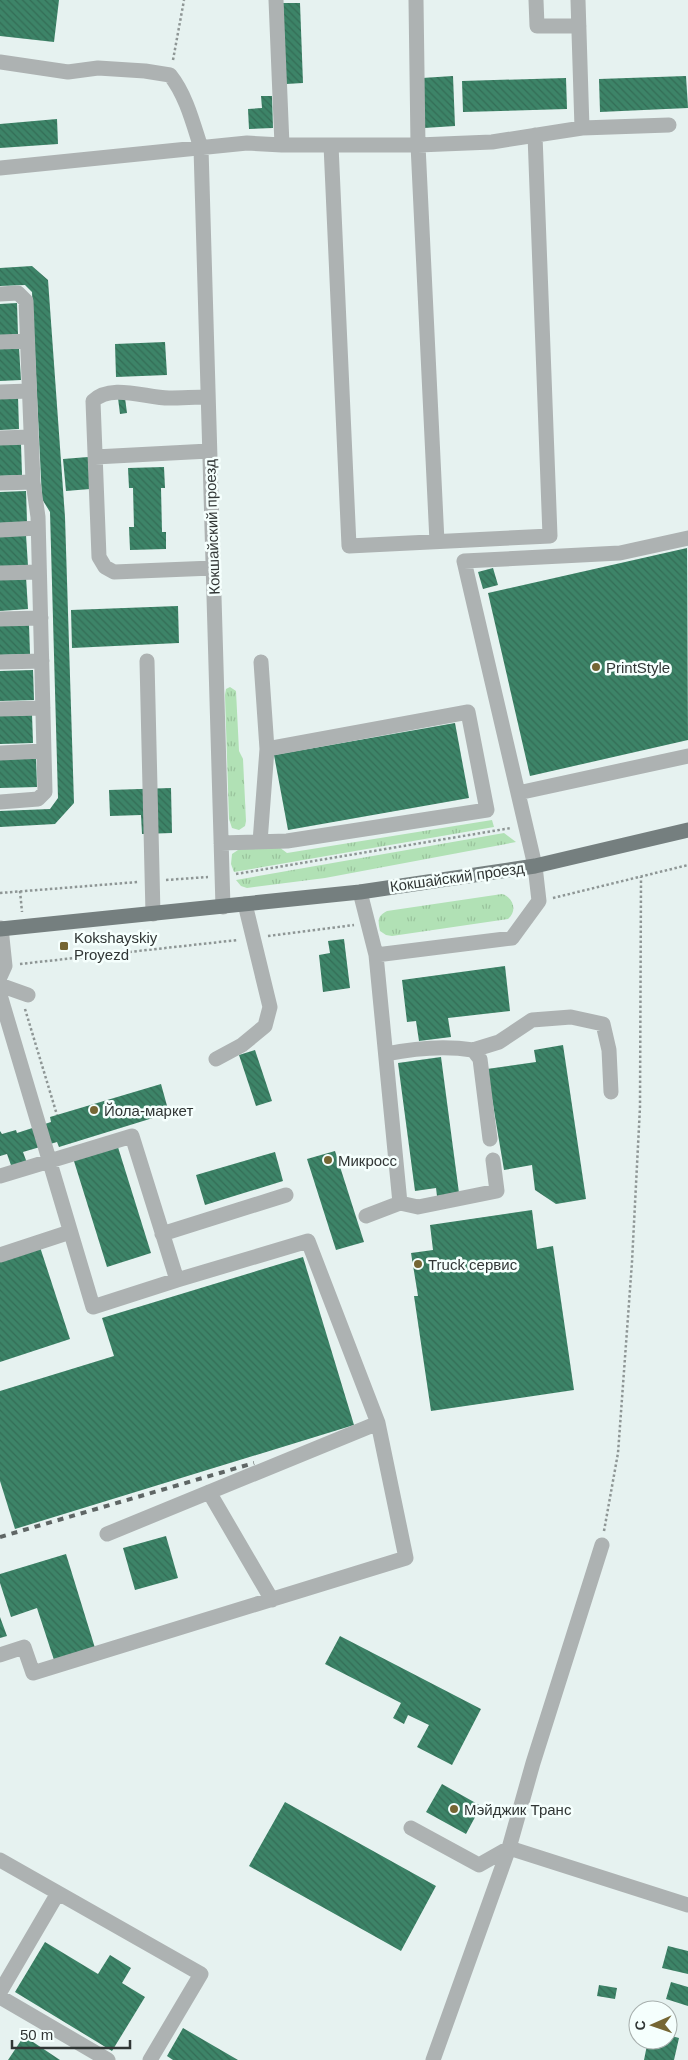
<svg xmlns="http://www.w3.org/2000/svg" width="688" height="2060" font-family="Helvetica,sans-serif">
<defs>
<pattern id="grass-tufts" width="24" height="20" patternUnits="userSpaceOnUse" patternTransform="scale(1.25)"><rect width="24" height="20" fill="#b1e1b5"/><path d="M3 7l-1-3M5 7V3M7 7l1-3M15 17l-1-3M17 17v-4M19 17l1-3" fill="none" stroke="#99c29c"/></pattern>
<pattern id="building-back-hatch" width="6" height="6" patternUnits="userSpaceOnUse" patternTransform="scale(1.25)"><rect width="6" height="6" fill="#3d8468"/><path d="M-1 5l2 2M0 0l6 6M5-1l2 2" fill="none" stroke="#346d56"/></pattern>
</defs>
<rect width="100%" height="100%" fill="#e6f2f0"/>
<path fill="url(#grass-tufts)" d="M 230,687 L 236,691 L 239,751 L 243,759 L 246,821 L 245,826 L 239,830 L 232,828 L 229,819 L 225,695 L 226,689 Z
M 492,820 L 494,827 L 234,872 L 231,864 L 232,854 L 241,848 L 275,844 L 287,853 Z
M 504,833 L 516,842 L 325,878 L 247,888 L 241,886 L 236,880 Z
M 502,894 C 513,897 518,911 508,919 L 392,936 L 386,935 L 380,931 C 378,921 377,916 387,911 Z"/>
<path fill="url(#building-back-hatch)" d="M 0,0 L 59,0 L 54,42 L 0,36 Z
M 283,3 L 300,3 L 303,83 L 286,84 Z
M 453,76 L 455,126 L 424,128 L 422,78 Z
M 686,76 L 688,108 L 600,112 L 599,79 Z
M 566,78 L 567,109 L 463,112 L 462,81 Z
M 261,96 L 272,96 L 273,128 L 249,129 L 248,109 L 262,108 Z
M 57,119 L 58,144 L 0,148 L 0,124 Z
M 32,266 L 48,280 L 65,517 L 74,803 L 55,824 L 0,827 L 0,811 L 50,809 L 58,798 L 50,512 L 42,499 L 32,292 L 25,285 L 0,286 L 0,268 Z
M 17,303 L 18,335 L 0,335 L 0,304 Z
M 165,342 L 167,375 L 116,377 L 115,344 Z
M 19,348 L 21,380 L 0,381 L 0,349 Z
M 18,397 L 19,429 L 0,430 L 0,398 Z
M 118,398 L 125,398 L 127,413 L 120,414 Z
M 21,444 L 22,475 L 0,476 L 0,445 Z
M 88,457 L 90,489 L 66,491 L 63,459 Z
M 164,467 L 165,488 L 161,488 L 162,532 L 166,532 L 166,549 L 130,550 L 129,527 L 134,527 L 133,488 L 129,488 L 128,468 Z
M 26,491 L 27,522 L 0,523 L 0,492 Z
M 26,535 L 28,566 L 0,568 L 0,536 Z
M 687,548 L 688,740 L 530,776 L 488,593 Z
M 493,568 L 498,585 L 483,589 L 478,572 Z
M 26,577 L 28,609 L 0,611 L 0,579 Z
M 178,606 L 179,643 L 72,648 L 71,610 Z
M 29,625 L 30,654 L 0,655 L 0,626 Z
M 33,670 L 34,700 L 0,701 L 0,671 Z
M 32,714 L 33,743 L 0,744 L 0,715 Z
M 455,723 L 469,798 L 288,830 L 274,755 Z
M 36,758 L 37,787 L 0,788 L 0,759 Z
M 171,788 L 172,833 L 142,834 L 141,815 L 110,816 L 109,790 Z
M 344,939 L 350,988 L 323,992 L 319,955 L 330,953 L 328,941 Z
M 505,966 L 510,1011 L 448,1018 L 451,1037 L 419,1041 L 416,1021 L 407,1022 L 402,980 Z
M 563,1045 L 586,1199 L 556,1204 L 535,1190 L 532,1165 L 504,1170 L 487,1069 L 536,1062 L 534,1050 Z
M 255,1050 L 272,1101 L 256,1106 L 239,1055 Z
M 441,1057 L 459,1193 L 437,1196 L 436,1188 L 415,1191 L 398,1063 Z
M 161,1084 L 169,1113 L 59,1147 L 57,1142 L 23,1152 L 27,1163 L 12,1168 L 7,1154 L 0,1156 L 0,1131 L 2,1134 L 16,1130 L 17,1133 L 51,1122 L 50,1117 Z
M 117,1144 L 151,1253 L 107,1267 L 73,1158 Z
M 335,1151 L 364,1242 L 336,1250 L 307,1159 Z
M 275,1152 L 283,1181 L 205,1205 L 196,1175 Z
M 532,1210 L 537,1249 L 553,1246 L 574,1390 L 431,1411 L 414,1296 L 418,1296 L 411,1253 L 433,1250 L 430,1225 Z
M 40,1247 L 70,1339 L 0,1362 L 0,1260 Z
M 303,1257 L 354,1425 L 15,1529 L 0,1481 L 0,1391 L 114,1356 L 102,1318 Z
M 166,1536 L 178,1578 L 135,1590 L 123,1548 Z
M 66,1554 L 95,1648 L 54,1660 L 37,1608 L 11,1617 L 0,1583 L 0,1574 Z
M 0,1617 L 7,1636 L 0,1638 Z
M 340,1636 L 481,1709 L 452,1765 L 417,1747 L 429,1725 L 408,1715 L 404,1724 L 393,1718 L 401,1703 L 325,1664 Z
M 442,1784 L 481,1806 L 466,1834 L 426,1812 Z
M 285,1802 L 436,1886 L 401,1951 L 249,1866 Z
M 45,1942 L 98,1974 L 110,1955 L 131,1968 L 122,1983 L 145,1997 L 112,2051 L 15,1992 Z
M 668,1946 L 688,1951 L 688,1974 L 662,1968 Z
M 671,1982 L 688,1987 L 688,2006 L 666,1999 Z
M 599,1985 L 617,1988 L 615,1999 L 597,1996 Z
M 183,2028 L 238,2060 L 173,2060 L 167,2056 Z
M 668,2035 L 679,2038 L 674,2060 L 644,2060 L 648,2040 L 668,2040 Z
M 24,2036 L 60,2060 L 8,2060 Z"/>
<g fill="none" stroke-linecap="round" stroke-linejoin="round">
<path stroke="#8e9695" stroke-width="2.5" stroke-dasharray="2.5 2.5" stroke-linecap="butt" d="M 173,60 L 184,0
M 236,874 L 511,828
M 166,880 L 208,877
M 20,891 L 22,912
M 0,893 L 138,882
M 553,898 L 688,865
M 268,936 L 354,925
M 20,964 L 238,940
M 25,1009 L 57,1115
M 604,1531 L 618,1453 L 632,1262 L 640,1107 L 641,877"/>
<path stroke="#adb2b2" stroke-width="15" d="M 276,0 L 282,145
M 416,0 L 418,145 L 437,542
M 536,0 L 537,26 L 579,26
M 578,0 L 582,128
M 0,62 L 68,72 L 98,68 L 145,71 L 170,75 C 186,95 193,123 201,148 L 223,907
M 331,145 L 349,546 L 550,536 L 535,135
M 0,168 L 247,143 L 282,145 L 418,145 L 492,142 L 582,128 L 669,125
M 0,294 L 18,293 L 26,301 L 33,482 L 38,517 L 45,792 L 38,799 L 0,802
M 0,342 L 27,341
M 0,392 L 29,391
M 208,397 C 195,397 182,398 169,398 C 146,398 111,383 93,401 L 99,557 L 105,567 L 114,572 L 213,568
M 0,438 L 31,437
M 95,457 L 209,451
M 0,483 L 33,482
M 0,530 L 38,528
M 0,573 L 39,572
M 0,619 L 41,618
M 147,661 L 153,914
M 0,662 L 42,661
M 0,709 L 43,708
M 0,753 L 44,751
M 518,793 L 464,561 L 620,553 L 688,538
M 260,842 L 267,749
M 221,843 L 287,841 L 487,810 L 468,712 L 267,749 L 261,662
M 360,892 L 376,955 L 512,938 L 539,901 L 535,866 L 518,793 L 688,756
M 0,977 L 5,966 L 1,928
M 0,985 L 28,995
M 0,995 L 93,1307 L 177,1280
M 473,1050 L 499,1042 L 532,1020 L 571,1017 L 603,1024 L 609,1050 L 611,1092
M 386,1054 C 415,1048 443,1045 473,1050 L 480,1059 L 490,1139
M 216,1059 L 242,1045 L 265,1026 L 270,1007 L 245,904
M 0,1176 L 132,1136 L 177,1280 L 308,1241 L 378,1423 L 406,1558 L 33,1673 L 24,1647 L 0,1655
M 400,1203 L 418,1207 L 497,1191 L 493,1160
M 366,1216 L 400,1203 L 376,955
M 162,1234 L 286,1195
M 0,1255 L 70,1232
M 209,1492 L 272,1600
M 107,1534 L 378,1423
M 411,1828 L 479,1865 L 509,1848 L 688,1905
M 0,1860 L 201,1974 L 150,2060
M 0,1992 L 58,1893
M 0,1997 L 108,2060
M 433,2060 L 509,1848 L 533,1763 L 602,1545"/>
<path stroke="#757f7f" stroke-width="15" d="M 0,929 L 360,892 L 535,866 L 688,830"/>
<path stroke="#5f6665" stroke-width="4" stroke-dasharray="6 6" stroke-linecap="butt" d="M 0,1537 L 254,1463"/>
</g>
<g fill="#756633" stroke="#f5fffd" stroke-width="2">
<circle cx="596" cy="667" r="5"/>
<rect x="59" y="941" width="10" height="10" rx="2.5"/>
<circle cx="94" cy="1110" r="5"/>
<circle cx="328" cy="1160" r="5"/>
<circle cx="418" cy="1264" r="5"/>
<circle cx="454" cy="1809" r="5"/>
</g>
<g text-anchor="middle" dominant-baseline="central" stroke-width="5" stroke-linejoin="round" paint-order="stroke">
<g font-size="15" fill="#313635" stroke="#f5fffd">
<text transform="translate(212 527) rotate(-92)">Кокшайский проезд</text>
<text transform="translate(457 877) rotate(-8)">Кокшайский проезд</text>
</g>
<g font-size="15" fill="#313635" stroke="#f5fffd" text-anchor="start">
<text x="606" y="667">PrintStyle</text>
<text x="74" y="937">Kokshayskiy<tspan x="74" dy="17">Proyezd</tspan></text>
<text x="104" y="1110">Йола-маркет</text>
<text x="338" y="1160">Микросс</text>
<text x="428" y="1264">Truck сервис</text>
<text x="464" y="1809">Мэйджик Транс</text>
</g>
</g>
<g transform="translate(653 2025) rotate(268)"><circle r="24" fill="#f5fffd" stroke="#a7afad"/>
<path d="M0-4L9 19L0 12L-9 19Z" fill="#756633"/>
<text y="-8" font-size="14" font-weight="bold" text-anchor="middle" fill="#313635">С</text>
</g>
<path d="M12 2040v8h118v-8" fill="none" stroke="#313635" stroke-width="2.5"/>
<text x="20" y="2040" font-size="15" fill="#313635" stroke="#f5fffd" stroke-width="4" paint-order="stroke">50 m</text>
</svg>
